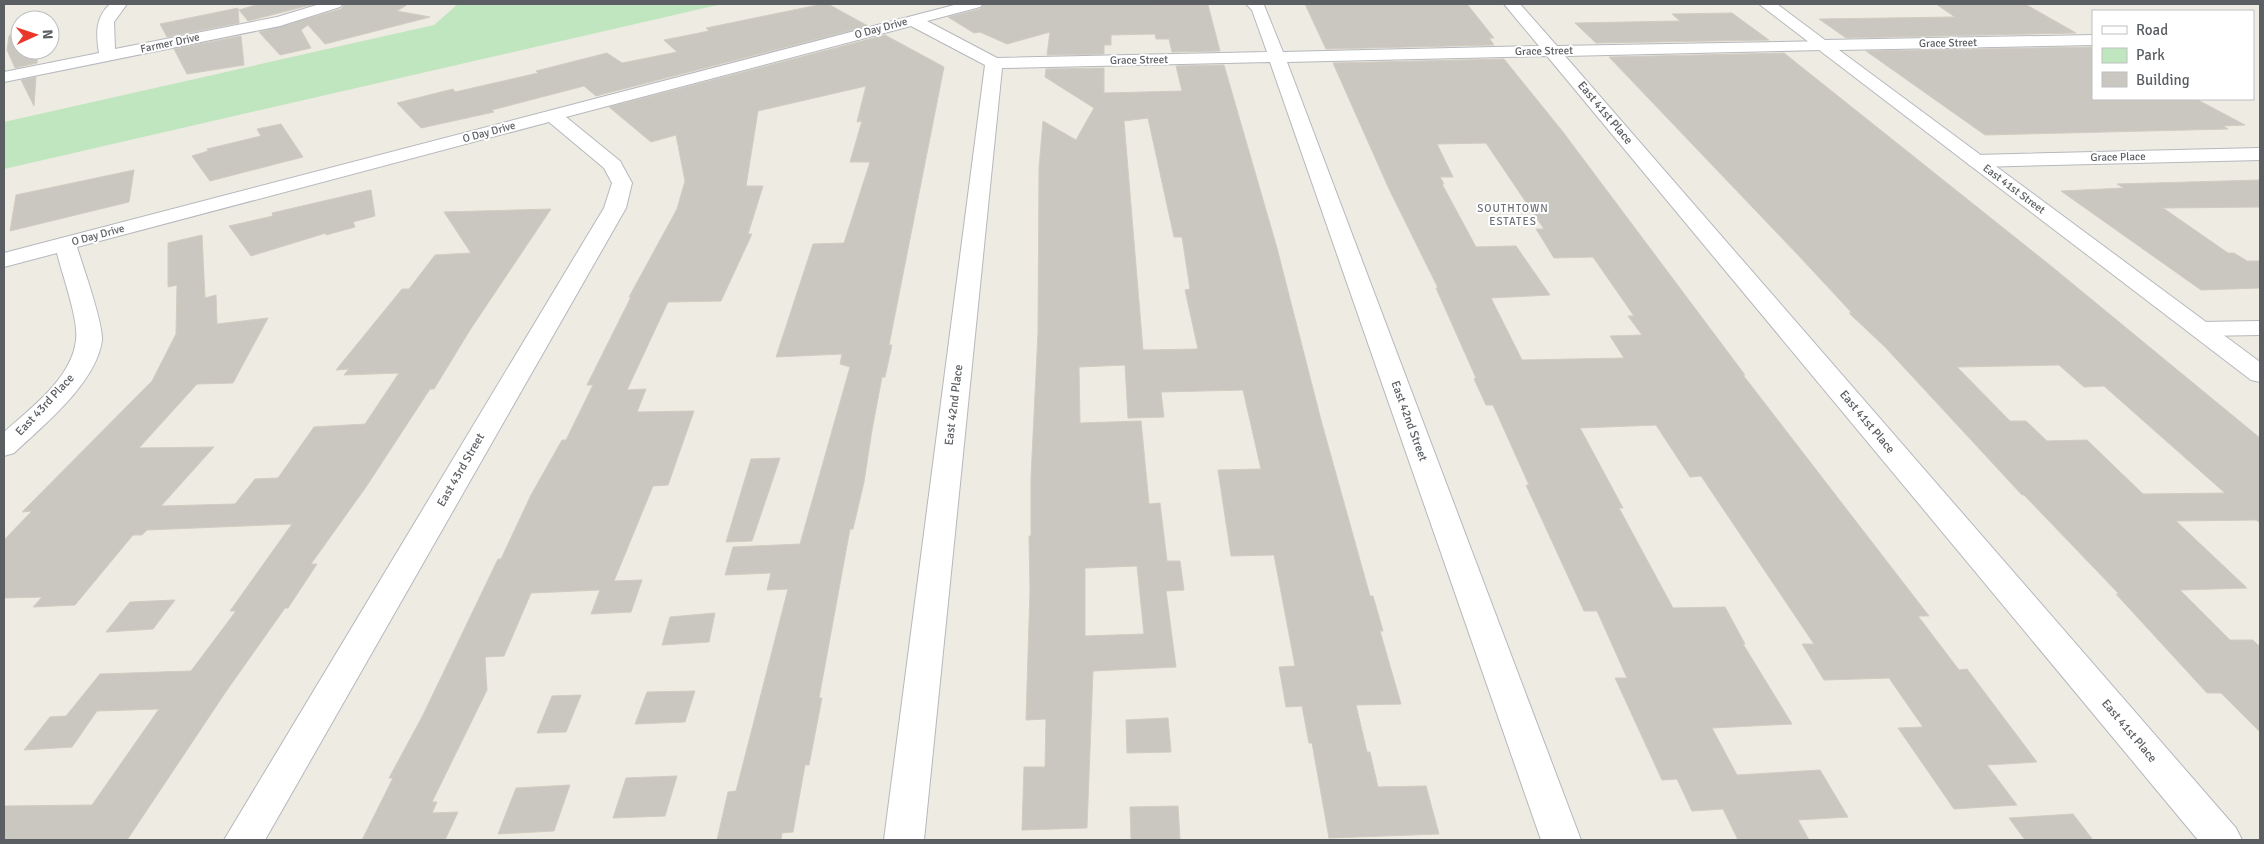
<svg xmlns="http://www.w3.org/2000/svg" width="2264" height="844" font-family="Signika,sans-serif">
<rect width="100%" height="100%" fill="#eeebe2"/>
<path fill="#bfe6be" d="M 458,4 L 722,4 L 4,169 L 4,122 L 434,25 Z"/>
<path fill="#cac7c1" stroke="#d2ccc1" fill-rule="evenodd" d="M 259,4 L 314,4 L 248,21 L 239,10 Z
M 345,4 L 408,4 L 397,11 L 430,17 L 325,44 L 308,25 L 301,30 L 311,48 L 280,55 L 259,32 L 341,9 Z
M 823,4 L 828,4 L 868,26 L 596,96 L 584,86 L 492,110 L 494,112 L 421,128 L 397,103 L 453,89 L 455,92 L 538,73 L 536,71 L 607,53 L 622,63 L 677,52 L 664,40 L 709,31 L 706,28 Z
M 985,4 L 1208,5 L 1220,51 L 1172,52 L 1169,39 L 1156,39 L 1155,34 L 1111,35 L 1111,45 L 1104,45 L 1104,54 L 1047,55 L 1050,32 L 1007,44 L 980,32 L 974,33 L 948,17 L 980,9 Z
M 1305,4 L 1467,4 L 1494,38 L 1489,38 L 1494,45 L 1326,49 Z
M 1936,4 L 2025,4 L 2076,33 L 1846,38 L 1819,19 L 1955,17 Z
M 238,8 L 239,23 L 167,37 L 160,24 Z
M 1732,13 L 1769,40 L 1596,43 L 1575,23 L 1680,21 L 1672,14 Z
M 20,26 L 20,50 L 38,50 L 37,63 L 15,68 L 7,50 L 9,36 Z
M 885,35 L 944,67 L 889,345 L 892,345 L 885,377 L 882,377 L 872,430 L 864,482 L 853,529 L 850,529 L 819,698 L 822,698 L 809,765 L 805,765 L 793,832 L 782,833 L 781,840 L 717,840 L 728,792 L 736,791 L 788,589 L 767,590 L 771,573 L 725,575 L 733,547 L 800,544 L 850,367 L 840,364 L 842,354 L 776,357 L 813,244 L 844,243 L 870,162 L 850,162 L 862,121 L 857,122 L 866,86 L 758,111 L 746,186 L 763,186 L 748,234 L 752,234 L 721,301 L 668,302 L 627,390 L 646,389 L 637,412 L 694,411 L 668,485 L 653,486 L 614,581 L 642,580 L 631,612 L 591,614 L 600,590 L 531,593 L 504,656 L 485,657 L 487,690 L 432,802 L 437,802 L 432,813 L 458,812 L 445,840 L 362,840 L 393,778 L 389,778 L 423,715 L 498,559 L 501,559 L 531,495 L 562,440 L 566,440 L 593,385 L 587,385 L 631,297 L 629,297 L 677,209 L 685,181 L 676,135 L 651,142 L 609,107 Z
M 241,36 L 244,65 L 187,74 L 174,49 Z
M 2093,47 L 2093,99 L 2196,99 L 2245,125 L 2223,126 L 2228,129 L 1985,135 L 1866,51 Z
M 1784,53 L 2051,266 L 2260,438 L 2260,523 L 2256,520 L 2176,521 L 2247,588 L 2180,590 L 2230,640 L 2253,640 L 2260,647 L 2260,732 L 2221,693 L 2207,693 L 2116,594 L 2119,594 L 2024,495 L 2022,495 L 1885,347 L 1849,313 L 1852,313 L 1798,255 L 1609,57 ZM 2059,365 L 2084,387 L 2104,386 L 2225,493 L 2143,494 L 2087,440 L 2047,441 L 2026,421 L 2010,421 L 1957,367 Z
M 1504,59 L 1563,132 L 1745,375 L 1743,375 L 1929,616 L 1918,616 L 1959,670 L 1967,669 L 2037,762 L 1987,765 L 2017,805 L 1954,809 L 1898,728 L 1923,727 L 1889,678 L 1824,680 L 1802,644 L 1814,644 L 1701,476 L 1690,477 L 1656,425 L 1580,428 L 1623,508 L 1619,508 L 1673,608 L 1725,607 L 1745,644 L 1743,644 L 1792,724 L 1712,728 L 1737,775 L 1820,770 L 1848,817 L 1798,820 L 1809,840 L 1738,840 L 1723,809 L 1692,811 L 1677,779 L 1662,780 L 1615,678 L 1627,678 L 1597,611 L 1584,611 L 1526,485 L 1529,485 L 1493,405 L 1486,405 L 1474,379 L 1476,378 L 1436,288 L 1438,288 L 1389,189 L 1333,63 ZM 1486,143 L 1544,229 L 1536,229 L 1554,258 L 1593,257 L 1634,316 L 1628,316 L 1642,335 L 1610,336 L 1624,358 L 1522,360 L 1491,298 L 1550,295 L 1516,246 L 1476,247 L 1442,184 L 1444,184 L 1440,177 L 1453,177 L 1437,144 Z
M 1224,65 L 1277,248 L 1321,420 L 1370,596 L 1373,596 L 1383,631 L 1380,631 L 1401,704 L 1356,705 L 1367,752 L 1370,752 L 1378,787 L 1426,786 L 1439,834 L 1329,838 L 1312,743 L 1309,743 L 1302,706 L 1286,707 L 1279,667 L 1295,666 L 1274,555 L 1231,556 L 1218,470 L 1261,469 L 1243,390 L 1161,392 L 1164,417 L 1128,418 L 1125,365 L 1079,367 L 1080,423 L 1141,421 L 1149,504 L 1160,503 L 1167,561 L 1180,561 L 1184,590 L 1166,591 L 1176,667 L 1093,671 L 1087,828 L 1022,830 L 1024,767 L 1045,767 L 1046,719 L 1026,720 L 1030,590 L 1029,536 L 1031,536 L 1031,477 L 1038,333 L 1039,168 L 1043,121 L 1076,140 L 1094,108 L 1045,77 L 1046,69 L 1104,68 L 1104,93 L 1182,91 L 1176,66 ZM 1148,118 L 1174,237 L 1182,237 L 1190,289 L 1185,290 L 1198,349 L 1143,350 L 1124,121 ZM 1137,566 L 1144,634 L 1085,636 L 1085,568 Z
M 36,77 L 34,106 L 21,80 Z
M 281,124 L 303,157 L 210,181 L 192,156 L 208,151 L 207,149 L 261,136 L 257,129 Z
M 134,170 L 129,202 L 10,231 L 16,195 Z
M 2260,180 L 2260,207 L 2163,208 L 2228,253 L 2234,253 L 2247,261 L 2260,261 L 2260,288 L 2201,290 L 2061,191 L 2124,188 L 2117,184 Z
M 371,190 L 375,216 L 353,222 L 355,227 L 326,235 L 326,233 L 251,256 L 229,226 L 273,216 L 272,213 Z
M 551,209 L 470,330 L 434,389 L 430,389 L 366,487 L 311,564 L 317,564 L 288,608 L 285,608 L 225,693 L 127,840 L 4,840 L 4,806 L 92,805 L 159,709 L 97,711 L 72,747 L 24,750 L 50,717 L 66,716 L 100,674 L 191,671 L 236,611 L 230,611 L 292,524 L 147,530 L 142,535 L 133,535 L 75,605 L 33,607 L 42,597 L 4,598 L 4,540 L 32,511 L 22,512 L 152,381 L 176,334 L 177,285 L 168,287 L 168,243 L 202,235 L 205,298 L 216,295 L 217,324 L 268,318 L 233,383 L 197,384 L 139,448 L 214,447 L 161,506 L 235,504 L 255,479 L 278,478 L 314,427 L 365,424 L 399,373 L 344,375 L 349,369 L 336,370 L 402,289 L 409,289 L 435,255 L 471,253 L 444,212 Z
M 780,458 L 752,541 L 726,542 L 751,459 Z
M 175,600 L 153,629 L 106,632 L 130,602 Z
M 715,613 L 709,642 L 662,645 L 670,617 Z
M 695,691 L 685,722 L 635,724 L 647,692 Z
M 581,695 L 566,732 L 537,733 L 552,696 Z
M 1168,718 L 1171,752 L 1127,753 L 1126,720 Z
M 677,776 L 665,816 L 613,818 L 626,778 Z
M 570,785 L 554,831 L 498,834 L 516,788 Z
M 1178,806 L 1180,840 L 1131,840 L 1130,807 Z
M 2073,814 L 2093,840 L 2025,840 L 2009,818 Z"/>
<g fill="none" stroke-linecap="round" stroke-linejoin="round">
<g stroke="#b5b8bd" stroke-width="2">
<path id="street" d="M 110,4 L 127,4 L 114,22 L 115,49 L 277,17 L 320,4 L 343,4 L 340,7 L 280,26 L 4,82 L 4,72 L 99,53 C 96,34 95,18 110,4 Z
M 958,4 L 983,4 L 980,7 L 927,21 L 997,58 L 1267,52 L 1252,10 L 1246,4 L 1264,5 L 1283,52 L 1539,46 L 1504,4 L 1520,4 L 1557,46 L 1828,41 L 1830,45 L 1828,49 L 1822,50 L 1565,56 L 2236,828 L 2242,840 L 2198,840 L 1547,56 L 1287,62 L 1581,840 L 1541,840 L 1270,62 L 1002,68 L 924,840 L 884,840 L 985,65 L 911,26 L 566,117 L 620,161 L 632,183 L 626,208 L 265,840 L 224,840 L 604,208 L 612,183 L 604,168 L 549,122 L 77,247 C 83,267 103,322 102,340 C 97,382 43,426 14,453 L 4,456 L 4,432 C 30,409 72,378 76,340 C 79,320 62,274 57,253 L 4,267 L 4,253 Z
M 2260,148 L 2260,160 L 1976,167 L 1969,165 L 1966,161 L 1969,157 L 1976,155 Z
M 2260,321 L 2260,335 L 2201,336 L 2192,334 L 2189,329 L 2192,324 L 2201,322 Z"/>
</g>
<g stroke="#b6b9bf" stroke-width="2">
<path id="secondary" d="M 1759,4 L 1777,4 L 1825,40 L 2093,35 L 2093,45 L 1839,50 L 2260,362 L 2260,382 L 2251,380 Z"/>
</g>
<use href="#street" fill="#fff" fill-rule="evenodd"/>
<use href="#secondary" fill="#fff" fill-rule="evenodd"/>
</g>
<g text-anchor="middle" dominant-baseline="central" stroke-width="4" stroke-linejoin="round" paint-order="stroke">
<g font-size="11" fill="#5b5f63" stroke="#fff">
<text transform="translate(881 28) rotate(-15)">O Day Drive</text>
<text transform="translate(170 43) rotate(-12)">Farmer Drive</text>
<text transform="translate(1948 43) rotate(-1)">Grace Street</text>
<text transform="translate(1544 51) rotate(-1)">Grace Street</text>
<text transform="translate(1139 60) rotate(-1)">Grace Street</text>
<text transform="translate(489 132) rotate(-15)">O Day Drive</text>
<text transform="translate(2118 157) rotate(-1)">Grace Place</text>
<text transform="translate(2014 189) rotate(37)">East 41st Street</text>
<text transform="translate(98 235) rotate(-15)">O Day Drive</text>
</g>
<g font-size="11" letter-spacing="1" fill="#6c7175" stroke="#fff">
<text x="1513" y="208">SOUTHTOWN<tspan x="1513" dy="13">ESTATES</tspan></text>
</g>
<g font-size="12" fill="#5b5f63" stroke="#fff">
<text transform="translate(1605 113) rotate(50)">East 41st Place</text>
<text transform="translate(45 405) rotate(-47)">East 43rd Place</text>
<text transform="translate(954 405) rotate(-83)">East 42nd Place</text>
<text transform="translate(1409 421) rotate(70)">East 42nd Street</text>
<text transform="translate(1867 422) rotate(50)">East 41st Place</text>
<text transform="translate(461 470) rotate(-60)">East 43rd Street</text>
<text transform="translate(2129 731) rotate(50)">East 41st Place</text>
</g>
</g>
<rect width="2264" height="844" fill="none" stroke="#5b5f63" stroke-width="10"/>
<rect x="2092" y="10" width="162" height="90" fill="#ffffff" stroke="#bdbfc1"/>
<rect x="2102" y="26" width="25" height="8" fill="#ffffff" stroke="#bdbfc1"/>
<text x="2136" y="35" font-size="15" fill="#5b5f63">Road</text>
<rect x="2102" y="48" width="25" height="15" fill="#bfe6be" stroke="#bdbfc1"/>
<text x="2136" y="60" font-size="15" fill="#5b5f63">Park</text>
<rect x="2102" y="72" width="25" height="15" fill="#cac7c1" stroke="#bdbfc1"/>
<text x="2136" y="85" font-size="15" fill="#5b5f63">Building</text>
<g transform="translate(35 35) rotate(87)"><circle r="24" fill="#ffffff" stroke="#bdbfc1"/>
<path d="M0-4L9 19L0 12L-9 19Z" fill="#ea372c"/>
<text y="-8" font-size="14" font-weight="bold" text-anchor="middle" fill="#5b5f63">N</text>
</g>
</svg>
